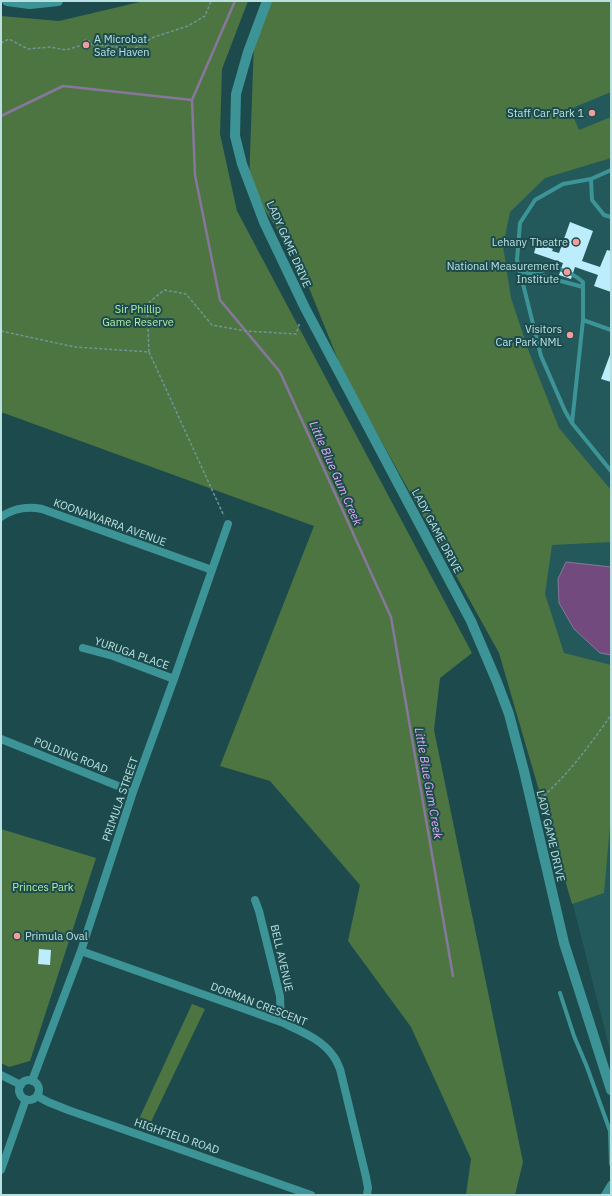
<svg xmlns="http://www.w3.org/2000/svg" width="612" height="1196" font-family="'IBM Plex Sans',sans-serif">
<rect width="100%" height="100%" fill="#1d4b4d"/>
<path fill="#24595b" d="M 611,38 L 611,1054 L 564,869 L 498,632 L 503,55 Z"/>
<path fill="#4d7541" d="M 144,1 L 248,1 L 222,69 L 220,134 L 237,211 L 472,653 L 440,678 L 434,730 L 523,1162 L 515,1195 L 466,1195 L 471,1159 L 411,1027 L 348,941 L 360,885 L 270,781 L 220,766 L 314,526 L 1,412 L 1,16 L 59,21 Z
M 272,1 L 611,1 L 611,92 L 570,109 L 579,130 L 611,117 L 611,158 L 545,178 L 510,212 L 503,246 L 511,298 L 529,352 L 559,428 L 611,490 L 611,542 L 552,545 L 545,594 L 564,653 L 611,665 L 611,815 L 604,893 L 572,904 L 499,653 L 343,372 L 301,268 L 249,184 L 254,41 Z
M 1,829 L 96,858 L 30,1061 L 9,1067 L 1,1063 Z
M 192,1004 L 205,1009 L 151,1122 L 139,1119 Z"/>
<path fill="#724a7e" stroke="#87779c" d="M 566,562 L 611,567 L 611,655 L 600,653 L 574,629 L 559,603 L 558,579 Z"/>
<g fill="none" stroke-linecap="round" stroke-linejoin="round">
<path stroke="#87779c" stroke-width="2.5" d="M 235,1 L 192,100 L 195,175 L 220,300 L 280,372 L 391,617 L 453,976
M 1,116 L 63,86 L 192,100"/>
</g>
<path fill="#bbedfd" d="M 570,222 L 593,231 L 582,261 L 600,267 L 607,250 L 611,251 L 611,292 L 594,286 L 598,275 L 575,267 L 571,279 L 559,275 L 563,263 L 534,253 L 537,243 L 553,249 L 552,251 L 559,253 Z
M 611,352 L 611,382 L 601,379 Z
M 39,949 L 51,950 L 50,965 L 38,964 Z"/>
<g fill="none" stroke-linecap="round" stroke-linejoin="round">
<path stroke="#6c9798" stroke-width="1.5" stroke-dasharray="3 2" stroke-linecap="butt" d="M 1,43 L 9,39 L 28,49 L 50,47 L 66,50 L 82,45
M 90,44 L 89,47 L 86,48 L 82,45 L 83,42 L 85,40 L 89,41 L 90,44 L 134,49 L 154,37 L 188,26 L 205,16 L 211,1
M 1,331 L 75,347 L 149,352 L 147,304 L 164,290 L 186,294 L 212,325 L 246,331 L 296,334 L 300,322
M 149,352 L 224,516
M 540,799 C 568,775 590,745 611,715"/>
<path stroke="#3c9497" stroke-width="4" d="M 611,170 L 591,179 L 563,184 L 535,200 L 520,223 L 517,260 L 541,356 L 565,411 L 572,423 L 611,471
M 591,179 L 592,200 L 604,215 L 611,217
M 520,271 L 546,277 L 583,287 L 583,320 L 572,423
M 533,274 C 553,265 566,268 583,282 L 583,287
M 583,320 L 611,330
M 560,993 L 574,1036 L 587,1067 L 610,1131 L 611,1164"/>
<path stroke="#3c9497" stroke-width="8" d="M 1,517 C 14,508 27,506 42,509 L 212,570
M 83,648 L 113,656 L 174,679
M 1,739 L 133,792
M 255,900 L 259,911 L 280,996 L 281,1022
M 81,951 L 281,1022 C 300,1031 322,1039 334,1057 C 337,1061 338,1065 340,1069 L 366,1177 L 368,1188 L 367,1195
M 1,1075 L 21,1085
M19 1090a10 10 0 1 1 20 0a10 10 0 1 1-20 0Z
M 32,1081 L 81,951 L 133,792 L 174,679 L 228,524
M 37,1096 L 48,1102 L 68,1110 L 311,1195
M 1,1170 L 26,1099
M 605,1195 L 611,1185"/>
<path stroke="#3c9497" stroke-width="10" d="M 7,1 L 30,4 L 58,1
M 267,1 L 248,52 L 236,94 L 235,136 L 242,164 L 264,222 L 305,308 L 471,621 L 497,682 L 509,714 L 524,771 L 564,943 L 611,1090"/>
</g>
<g fill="#f59b9c" stroke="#1d4b4d" stroke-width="1.5">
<circle cx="86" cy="45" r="4"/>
<circle cx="592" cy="113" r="4"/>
<circle cx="576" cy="242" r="4"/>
<circle cx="567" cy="272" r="4"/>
<circle cx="570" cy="335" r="4"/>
<circle cx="17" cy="936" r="4"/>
</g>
<g text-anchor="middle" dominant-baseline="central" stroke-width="4" stroke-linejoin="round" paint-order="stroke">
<g font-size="11" fill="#b9e1e2" stroke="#1d4b4d" text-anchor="end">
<text x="94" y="39" text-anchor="start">A Microbat<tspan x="94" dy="13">Safe Haven</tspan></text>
<text x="584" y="113">Staff Car Park 1</text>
<text x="568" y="242">Lehany Theatre</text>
<text x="559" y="266">National Measurement<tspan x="559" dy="13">Institute</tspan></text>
<text x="562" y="329">Visitors<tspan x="562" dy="13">Car Park NML</tspan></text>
<text x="25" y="936" text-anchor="start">Primula Oval</text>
</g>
<g font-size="11" fill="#b9e1e2" stroke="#1d4b4d">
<text transform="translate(289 244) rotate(66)">LADY GAME DRIVE</text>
<text transform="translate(110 522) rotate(20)">KOONAWARRA AVENUE</text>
<text transform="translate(437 531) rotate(62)">LADY GAME DRIVE</text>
<text transform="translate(132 653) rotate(19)">YURUGA PLACE</text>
<text transform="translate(71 755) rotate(22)">POLDING ROAD</text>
<text transform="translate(120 799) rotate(-71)">PRIMULA STREET</text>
<text transform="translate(551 836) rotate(77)">LADY GAME DRIVE</text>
<text transform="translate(282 958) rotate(77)">BELL AVENUE</text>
<text transform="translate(259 1004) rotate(21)">DORMAN CRESCENT</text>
<text transform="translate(177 1136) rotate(19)">HIGHFIELD ROAD</text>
</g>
<g font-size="11" fill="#b3f0a0" stroke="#1d4b4d">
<text x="138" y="309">Sir Phillip<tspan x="138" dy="13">Game Reserve</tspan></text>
<text x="43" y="887">Princes Park</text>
</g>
<g font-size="12" font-style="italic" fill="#e6aaf7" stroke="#1d4b4d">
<text transform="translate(336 473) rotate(66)">Little Blue Gum Creek</text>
<text transform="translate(429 783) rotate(80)">Little Blue Gum Creek</text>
</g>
</g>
<rect width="612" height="1196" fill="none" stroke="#b9e1e2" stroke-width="4"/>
</svg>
